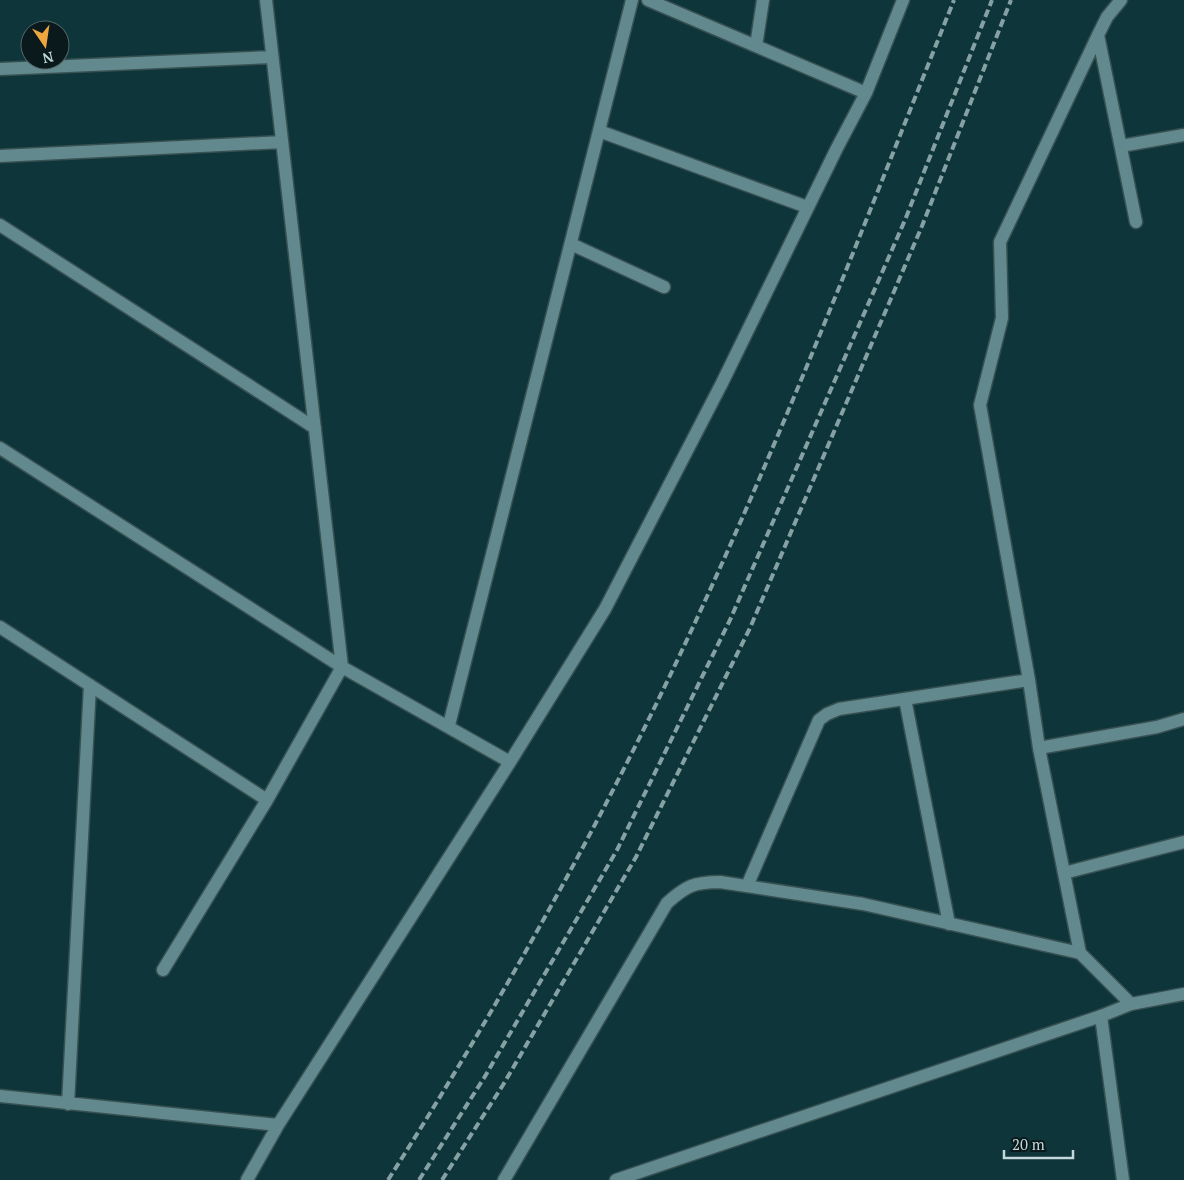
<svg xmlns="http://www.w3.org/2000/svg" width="1184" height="1180" font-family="'PT Serif',serif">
<rect width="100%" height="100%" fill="#0e3539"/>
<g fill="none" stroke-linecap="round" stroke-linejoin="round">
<g stroke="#375153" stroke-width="15">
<path id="minor" d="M 648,0 L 866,93
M 1121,0 L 1107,17 L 1098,35 L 1136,222
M 756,46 L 763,0
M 0,69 L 272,57
M 599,131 L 807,207
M 1121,146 L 1184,135
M 0,156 L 282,142
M 0,225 L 315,428
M 571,244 L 664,287
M 0,448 L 342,667 L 510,762
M 0,627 L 267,800
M 905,699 L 949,924
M 449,725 L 632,0
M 1039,748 L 1157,727 L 1184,719
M 1064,873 L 1184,842
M 747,886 L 819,720 L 827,714 L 839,709 L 1029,680
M 1080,953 L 1039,748 L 1029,680 L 980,405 L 1002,318 L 1000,242 L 1098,35
M 163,970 L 267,800 L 342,667 L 266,0
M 1101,1016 L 1123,1180
M 0,1096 L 278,1125
M 68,1104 L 90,685
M 247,1180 L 278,1125 L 510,762 L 605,609 L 722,383 L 837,148 L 866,93 L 903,0
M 504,1180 L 667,903 C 686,886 694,882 720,882 L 863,904 L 1080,953 L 1131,1004"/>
</g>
<g stroke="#375153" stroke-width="15">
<path id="secondary" d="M 616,1180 L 1101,1016 L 1131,1004 L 1184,994"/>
</g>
<use href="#minor" stroke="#62898d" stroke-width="12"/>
<use href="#secondary" stroke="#62898d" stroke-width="12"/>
<path stroke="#86a1a4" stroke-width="4" stroke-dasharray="8 4" stroke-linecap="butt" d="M 388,1180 C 506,995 613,802 704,603 C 795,405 873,202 954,0
M 419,1180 L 484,1078 L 617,850 L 730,620 L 905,220 L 992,0
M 442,1180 L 503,1085 L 636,857 L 750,628 L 922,226 L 1011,0"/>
</g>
<g transform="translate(45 45) rotate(167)"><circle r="24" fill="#0a1a1c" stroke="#546668"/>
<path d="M0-4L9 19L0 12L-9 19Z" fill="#f0a63f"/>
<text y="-8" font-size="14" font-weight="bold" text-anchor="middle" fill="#c3d8da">N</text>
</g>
<path d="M1004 1150v8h69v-8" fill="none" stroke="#c3d8da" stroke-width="2.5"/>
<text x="1012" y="1150" font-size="15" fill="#c3d8da" stroke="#0a1a1c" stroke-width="4" paint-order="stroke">20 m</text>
</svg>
